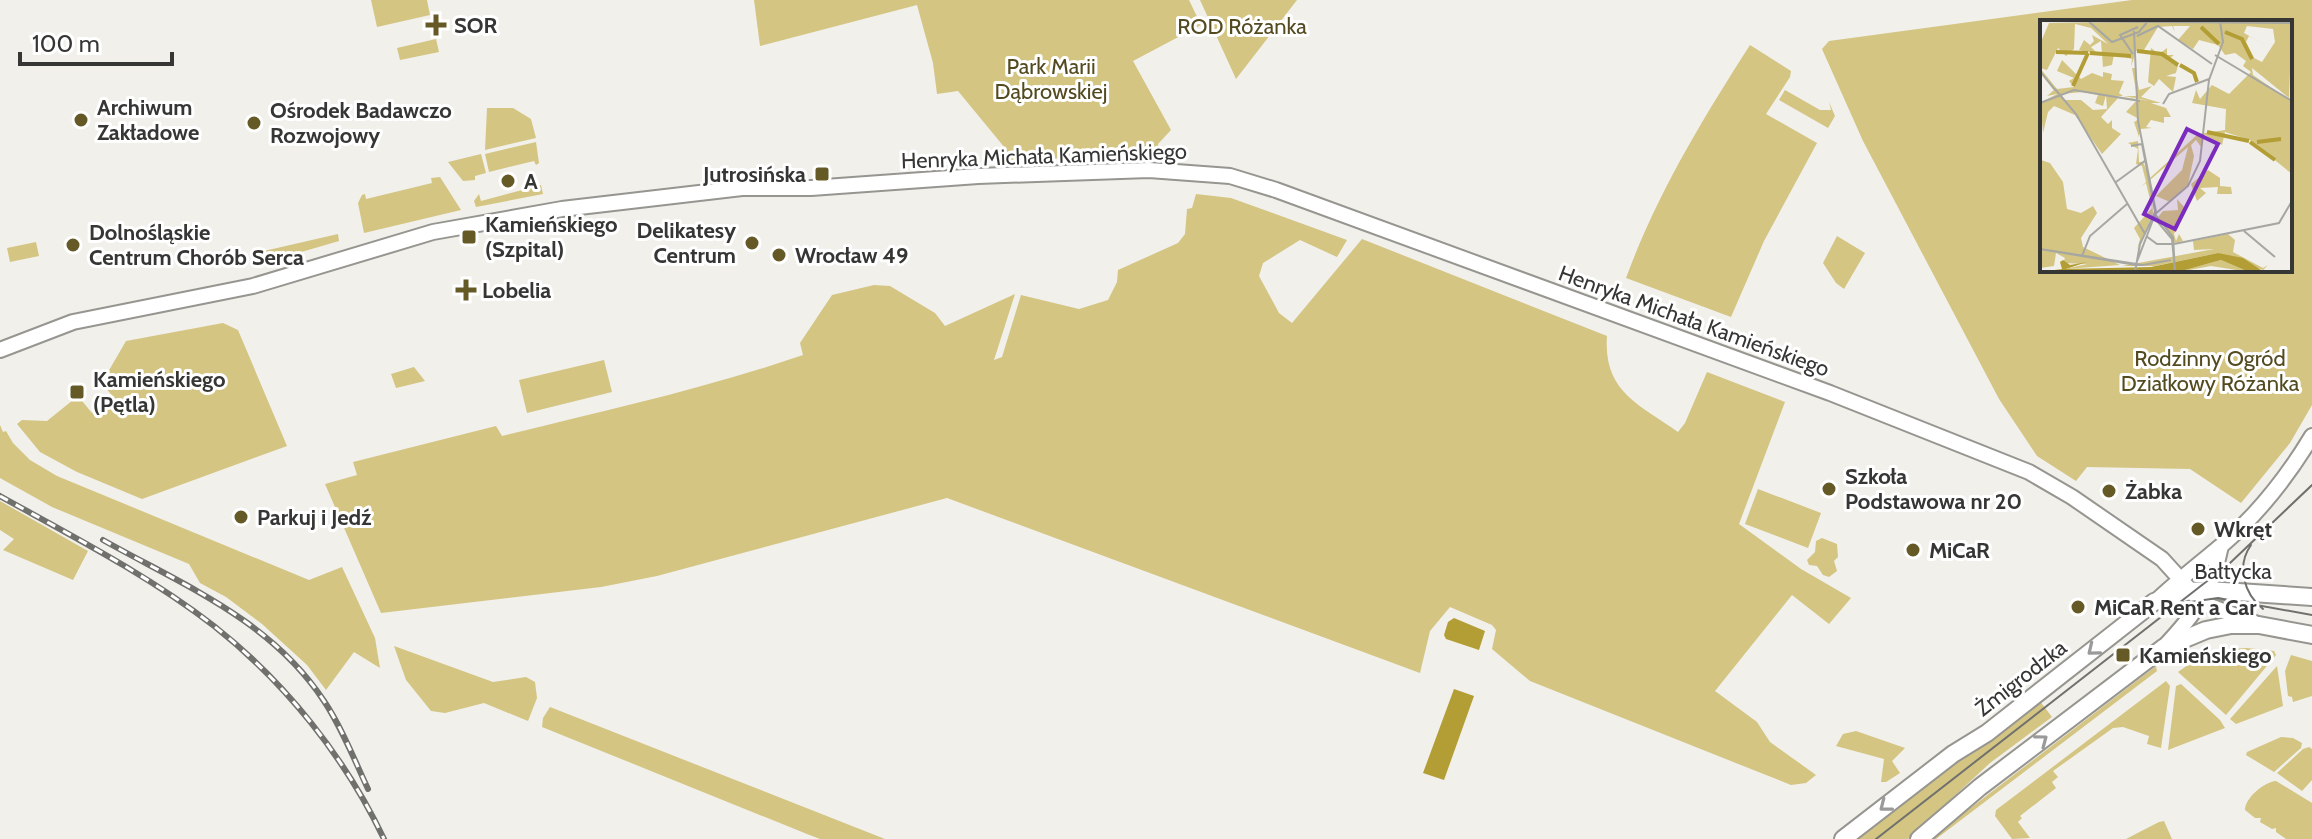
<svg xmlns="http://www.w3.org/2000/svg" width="2312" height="839" font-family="Cabin,sans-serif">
<rect width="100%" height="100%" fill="#f1f0eb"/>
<path fill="#d4c583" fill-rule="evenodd" d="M 371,0 L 427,0 L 430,15 L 377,27 Z
M 754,0 L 1189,0 L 1201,25 L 1133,61 L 1171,130 L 1158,144 L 1163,155 L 1009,160 L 1005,148 L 958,91 L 937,94 L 933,63 L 917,5 L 760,46 Z
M 1200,0 L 1297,0 L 1236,79 Z
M 2132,0 L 2312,0 L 2312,405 L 2290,443 L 2241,503 L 2190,469 L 2087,467 L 2076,481 L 2037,456 L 1999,399 L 1863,141 L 1822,49 L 1829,41 ZM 2042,22 L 2290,22 L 2290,270 L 2042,270 Z
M 436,39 L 439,52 L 400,60 L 397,48 Z
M 1750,45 L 1791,71 L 1790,77 L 1766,114 L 1817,143 L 1764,241 L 1731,317 L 1626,278 C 1657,194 1702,120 1750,45 Z
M 1785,90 L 1820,110 L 1831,110 L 1829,102 L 1835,116 L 1828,128 L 1779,100 Z
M 487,108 L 513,108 L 531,119 L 536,138 L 485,150 Z
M 536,142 L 539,163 L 536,165 L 534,161 L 489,172 L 485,154 Z
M 481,154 L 486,173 L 475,176 L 475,180 L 463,181 L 448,162 Z
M 440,177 L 461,210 L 364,233 L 358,203 L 362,195 L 365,194 L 366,199 L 432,183 L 431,178 Z
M 541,185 L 543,194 L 476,207 L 474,201 L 479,194 L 481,201 Z
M 1196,194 L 1231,198 L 1347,240 L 1337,257 L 1300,240 L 1263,263 L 1259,276 L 1279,313 L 1292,323 L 1362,239 L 1607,336 C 1603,391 1638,404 1678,432 L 1685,423 L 1707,372 L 1785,402 L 1739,524 L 1801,569 L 1851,598 L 1829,624 L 1792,595 L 1715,691 L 1757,722 L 1770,742 L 1816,775 L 1806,783 L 1791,785 L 1530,681 L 1492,649 L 1496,630 L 1492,625 L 1450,607 L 1430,631 L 1420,673 L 947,498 L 657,576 L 601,587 L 381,613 L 325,484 L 357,475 L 353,462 L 496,426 L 502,436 C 603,411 704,389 803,355 L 800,343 L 832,295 L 874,285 L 890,286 L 935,313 L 945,326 L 1015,294 L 994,360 L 1002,357 L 1021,295 L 1079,309 L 1108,300 L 1117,282 L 1118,270 L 1178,243 L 1185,234 L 1187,209 L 1192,208 Z
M 338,234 L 339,241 L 267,262 L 264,251 Z
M 1837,236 L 1865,253 L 1844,289 L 1836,283 L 1823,263 Z
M 36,242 L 39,256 L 10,262 L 7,248 Z
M 223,323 L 238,330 L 287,446 L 142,499 L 77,472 L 40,452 L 17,424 L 22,420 L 47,421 L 78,396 L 92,413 L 113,397 L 99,379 L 108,372 L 126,341 Z
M 604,360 L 612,392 L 527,413 L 519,380 Z
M 414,367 L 425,381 L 396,388 L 391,374 Z
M 0,425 L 3,432 L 6,431 L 13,443 L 30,460 L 57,476 L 309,580 L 342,567 L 375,638 L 380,668 L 354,652 L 326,690 L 307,665 L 262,624 L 226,597 L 200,583 L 189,564 L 52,507 L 0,478 Z
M 1758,489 L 1821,513 L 1808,548 L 1745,524 Z
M 0,501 L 88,551 L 73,580 L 3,550 L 14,539 L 0,530 Z
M 1822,538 L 1837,544 L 1838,557 L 1834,561 L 1837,571 L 1829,577 L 1823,575 L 1817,566 L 1809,565 L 1807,560 L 1815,552 L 1816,541 Z
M 394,646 L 493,682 L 526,677 L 535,682 L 537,698 L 528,721 L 484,703 L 445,713 L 431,711 L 406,680 Z
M 2247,648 L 2274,651 L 2276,655 L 2226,715 L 2178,672 C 2199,656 2221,648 2247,648 Z
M 2291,655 L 2312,661 L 2312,696 L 2293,702 L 2292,697 L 2288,696 L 2285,671 Z
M 2156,666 L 2157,671 L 1936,839 L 1930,839 Z
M 2277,666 L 2283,706 L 2236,724 L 2230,719 Z
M 2166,681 L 2170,686 L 2161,748 L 2147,744 L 2149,736 L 2123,727 L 2113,728 L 2053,771 L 2058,777 L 2052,782 L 2056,788 L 2020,816 L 2022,818 L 2018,822 L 2030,838 L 2012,839 L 1995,816 L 1996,810 Z
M 2181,684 L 2220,720 L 2225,728 L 2168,750 L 2176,686 Z
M 2039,700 L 2052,717 L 1990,763 L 1908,839 L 1856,839 L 1942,771 Z
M 550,707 L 885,839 L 820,839 L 807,834 L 542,727 L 543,718 Z
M 1856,731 L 1905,748 L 1892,761 L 1900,773 L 1886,782 L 1881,782 L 1884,759 L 1836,746 L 1843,734 Z
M 2281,737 L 2293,738 L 2302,743 L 2301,748 L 2274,772 L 2246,755 L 2247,752 Z
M 2309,747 L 2312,749 L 2312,780 L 2302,791 L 2277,773 L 2303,749 Z
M 2276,781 L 2312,803 L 2312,839 L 2286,839 L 2276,832 L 2276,828 L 2272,829 L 2260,822 L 2261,818 L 2255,818 L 2245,810 C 2245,798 2264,782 2276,781 Z
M 2164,821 L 2172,839 L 2126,839 L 2159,822 Z"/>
<path fill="#b39d35" d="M 1454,618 L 1485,631 L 1479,650 L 1446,639 L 1444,635 L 1448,622 Z
M 1454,689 L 1474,696 L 1444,780 L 1423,773 Z"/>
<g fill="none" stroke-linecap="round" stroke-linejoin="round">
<g stroke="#969590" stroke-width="18">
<path id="minor" d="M 0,350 L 73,322 L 253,286 L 433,232 L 562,209 L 742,188 L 811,188 L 978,176 L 1149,170 L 1230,176 L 1276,190 L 1830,393 L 2029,472 L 2072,497 L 2162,559 L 2202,603 L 2255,623
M 2155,602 C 2176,582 2199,564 2221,546 C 2257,515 2288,476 2312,436
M 2163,648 C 2195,614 2212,592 2221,546"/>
</g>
<g stroke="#969590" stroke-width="20">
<path id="major" d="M 1843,839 L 1953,754 L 1987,733 L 2154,602 L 2189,591 L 2208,590 L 2312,597
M 1919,839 L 1980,787 L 2163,648 L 2206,630 L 2231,625 L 2259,625 L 2312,635"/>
</g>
<use href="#minor" stroke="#fff" stroke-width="14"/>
<use href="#major" stroke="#fff" stroke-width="16"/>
<path stroke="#70706d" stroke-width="2" d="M 2251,545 C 2236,566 2244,594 2263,609
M 2183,603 L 2218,598 L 2312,615
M 1876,839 L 2229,564 L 2312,485"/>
<g stroke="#70706d" stroke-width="6">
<path id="rail" d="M 0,496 C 72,536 148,575 214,626 C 285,682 345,757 384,839
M 103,540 C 183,585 271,620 324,701 C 342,728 354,759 368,789"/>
</g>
<use href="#rail" stroke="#fff" stroke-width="3" stroke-dasharray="9" stroke-linecap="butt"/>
</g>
<defs><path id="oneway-chevron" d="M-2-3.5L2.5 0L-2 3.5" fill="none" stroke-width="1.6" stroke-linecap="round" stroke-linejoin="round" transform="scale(2)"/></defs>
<g stroke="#9a9a9a">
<use href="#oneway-chevron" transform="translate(2093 650) rotate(141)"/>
<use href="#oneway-chevron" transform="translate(2042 740) rotate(-37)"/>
<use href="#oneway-chevron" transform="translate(1885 806) rotate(142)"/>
</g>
<g fill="#655926" stroke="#fff" stroke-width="3">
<path d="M432 13h8v8h8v8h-8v8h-8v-8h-8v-8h8z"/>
<circle cx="81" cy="120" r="8"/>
<circle cx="254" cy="123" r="8"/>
<rect x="814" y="166" width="16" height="16" rx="4"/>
<circle cx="508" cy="181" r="8"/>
<rect x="461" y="229" width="16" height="16" rx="4"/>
<circle cx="752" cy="243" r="8"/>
<circle cx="73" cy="245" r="8"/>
<circle cx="779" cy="255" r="8"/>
<path d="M462 278h8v8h8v8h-8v8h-8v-8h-8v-8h8z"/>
<rect x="69" y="384" width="16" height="16" rx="4"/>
<circle cx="1829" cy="489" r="8"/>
<circle cx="2109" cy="491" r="8"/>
<circle cx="241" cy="517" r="8"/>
<circle cx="2198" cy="529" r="8"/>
<circle cx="1913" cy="550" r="8"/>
<circle cx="2078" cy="607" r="8"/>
<rect x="2115" y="647" width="16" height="16" rx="4"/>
</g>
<g text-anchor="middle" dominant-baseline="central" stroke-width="6" stroke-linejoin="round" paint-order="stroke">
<g font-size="22" font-weight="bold" fill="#363634" stroke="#fff" text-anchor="start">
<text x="454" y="25">SOR</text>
<text x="97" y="107">Archiwum<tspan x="97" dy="25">Zakładowe</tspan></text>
<text x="270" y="110">Ośrodek Badawczo<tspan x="270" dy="25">Rozwojowy</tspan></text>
<text x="806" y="174" text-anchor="end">Jutrosińska</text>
<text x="524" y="181">A</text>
<text x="485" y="224">Kamieńskiego<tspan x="485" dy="25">(Szpital)</tspan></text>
<text x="736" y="230" text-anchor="end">Delikatesy<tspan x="736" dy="25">Centrum</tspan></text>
<text x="89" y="232">Dolnośląskie<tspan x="89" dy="25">Centrum Chorób Serca</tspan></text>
<text x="795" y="255">Wrocław 49</text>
<text x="482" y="290">Lobelia</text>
<text x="93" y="379">Kamieńskiego<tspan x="93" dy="25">(Pętla)</tspan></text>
<text x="1845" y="476">Szkoła<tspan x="1845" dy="25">Podstawowa nr 20</tspan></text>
<text x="2125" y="491">Żabka</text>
<text x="257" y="517">Parkuj i Jedź</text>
<text x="2214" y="529">Wkręt</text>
<text x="1929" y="550">MiCaR</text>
<text x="2094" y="607">MiCaR Rent a Car</text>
<text x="2139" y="655">Kamieńskiego</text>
</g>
<g font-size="22" fill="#534a20" stroke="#fff">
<text x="1242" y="26">ROD Różanka</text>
<text x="1051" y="66">Park Marii<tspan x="1051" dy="25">Dąbrowskiej</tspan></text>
<text x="2210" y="358">Rodzinny Ogród<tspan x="2210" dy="25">Działkowy Różanka</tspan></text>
</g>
<g font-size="22" fill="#363634" stroke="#fff">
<text transform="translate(1044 156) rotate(-2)">Henryka Michała Kamieńskiego</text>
<text transform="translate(1694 321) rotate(20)">Henryka Michała Kamieńskiego</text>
<text x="2233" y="571">Bałtycka</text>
<text transform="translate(2021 678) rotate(-38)">Żmigrodzka</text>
</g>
</g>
<g transform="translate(2040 20)">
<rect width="252" height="252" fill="#f1f0eb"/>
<path d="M 252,0 L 249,78 L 212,48 L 213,55 L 252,82 L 252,154 L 210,120 L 185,112 L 182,125 L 165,115 L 161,127 L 156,120 L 151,125 L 154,136 L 148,165 L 130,182 L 116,176 L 142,150 L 148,127 L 110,160 L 113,193 L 97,230 L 100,219 L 94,208 L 112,188 L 106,163 L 101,167 L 106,162 L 102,146 L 96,144 L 98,129 L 88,123 L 98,121 L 99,142 L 103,142 L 110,158 L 158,114 L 185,110 L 186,89 L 152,83 L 156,70 L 160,79 L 172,65 L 189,74 L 211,52 L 203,46 L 206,41 L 195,33 L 185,35 L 178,25 L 159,20 L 153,29 L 138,20 L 150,6 L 133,6 L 135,12 L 132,6 L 118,7 L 104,30 L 96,31 L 91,47 L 92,39 L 74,34 L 72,45 L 63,47 L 61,21 L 51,27 L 57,33 L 61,34 L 61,35 L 39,30 L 44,20 L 50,25 L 54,21 L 52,15 L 68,24 L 51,8 L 35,4 L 34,29 L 26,36 L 18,28 L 7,50 L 0,48 L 0,24 L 9,3 ZM 207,6 L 233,9 L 235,22 L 222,42 L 214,38 L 206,22 L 209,16 L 227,26 L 204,13 ZM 111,28 L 119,34 L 127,28 L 127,35 L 134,35 L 127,40 L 138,45 L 136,53 L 126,56 L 136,57 L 133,72 L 119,59 L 114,66 L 108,62 ZM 22,40 L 41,59 L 52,53 L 63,57 L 63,52 L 72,54 L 71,60 L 84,61 L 79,73 L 83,76 L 75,76 L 110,81 L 84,76 L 97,76 L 92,48 L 95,48 L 99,70 L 112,66 L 101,77 L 121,83 L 111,83 L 126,88 L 131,97 L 124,97 L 124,103 L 111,100 L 106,107 L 112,108 L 100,109 L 99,117 L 94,102 L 99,99 L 86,92 L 96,81 L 78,78 L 61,97 L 68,104 L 72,100 L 72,108 L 81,114 L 62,134 L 35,95 L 14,86 L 8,92 L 3,113 L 0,78 L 2,82 L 17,74 L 7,76 L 14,70 L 0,53 L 0,48 L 17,69 L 34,67 L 29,61 L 34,58 L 17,51 ZM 43,72 L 58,75 L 55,83 L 63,86 L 66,75 L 67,89 L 53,90 L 41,80 L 23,80 L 21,74 ZM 1,140 L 10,143 L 23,162 L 27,189 L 41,193 L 53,186 L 57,193 L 41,218 L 43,227 L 80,245 L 25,249 L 47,244 L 23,243 L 25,238 L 16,233 L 14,246 L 0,248 ZM 168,150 L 180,158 L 180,166 L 191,167 L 192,174 L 177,174 L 178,167 L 160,168 L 166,173 L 157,181 L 151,164 ZM 137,179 L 145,188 L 134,214 L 136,221 L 139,214 L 143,221 L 135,223 L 118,197 L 123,191 L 138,190 ZM 188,214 L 195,220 L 193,232 L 223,248 L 228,245 L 223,250 L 178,233 L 115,246 L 82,246 L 174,229 L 154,230 L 153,221 ZM 181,240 L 209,252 L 171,246 L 138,252 Z" fill="#d4c583" fill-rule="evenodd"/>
<path d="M 178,233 L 203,238 L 224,252 L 209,252 L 181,240 L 138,252 L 0,252 L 22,249 L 20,242 L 23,240 L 30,245 L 47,242 L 26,249 L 111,247 Z" fill="#b39d35"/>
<path fill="none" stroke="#b39d35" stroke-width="4" d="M 161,7 L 179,24M 185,12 L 202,19 L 212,39M 97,31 L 122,34 L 138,45M 16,32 L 48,33M 50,33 L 91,36M 140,45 L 154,53 L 157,62M 33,66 L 48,33M 167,112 L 209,121M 210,122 L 235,140M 217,122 L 241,119"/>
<path fill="none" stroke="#a6a6a2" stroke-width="2" d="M 47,0 L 72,22 L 99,12 L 109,0M 0,1 L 252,3M 94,11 L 98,101 L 116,192 L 96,244M 97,16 L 118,6 L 172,44M 93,34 L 80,15 L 98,7M 175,35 L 252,81M 0,51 L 15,70M 15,69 L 36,94 L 105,214M 0,83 L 34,70 L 100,81M 123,84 L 129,74 L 169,59M 91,126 L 102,124 L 117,201 L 132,219 L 135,252M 76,162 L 106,140M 114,193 L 133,217 L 135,252M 114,195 L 148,166 L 160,141 L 169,60 L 183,22 L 180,1M 204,211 L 235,237M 106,216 L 117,224 L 134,224 L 239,203 L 252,181M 0,229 L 103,245 L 131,240M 0,229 L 96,245M 42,236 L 50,216 L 87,184M 95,252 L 100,224 L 115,192"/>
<path fill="#7b2cbf" fill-opacity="0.15" stroke="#7b2cbf" stroke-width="4" d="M 147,109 L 178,124 L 135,209 L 104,194 Z"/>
<rect width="252" height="252" fill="none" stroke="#363634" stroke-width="4"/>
</g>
<path d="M20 52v12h152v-12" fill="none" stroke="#363634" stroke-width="4"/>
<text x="32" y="52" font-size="24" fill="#363634" stroke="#ffffff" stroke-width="6" paint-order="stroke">100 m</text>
</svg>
